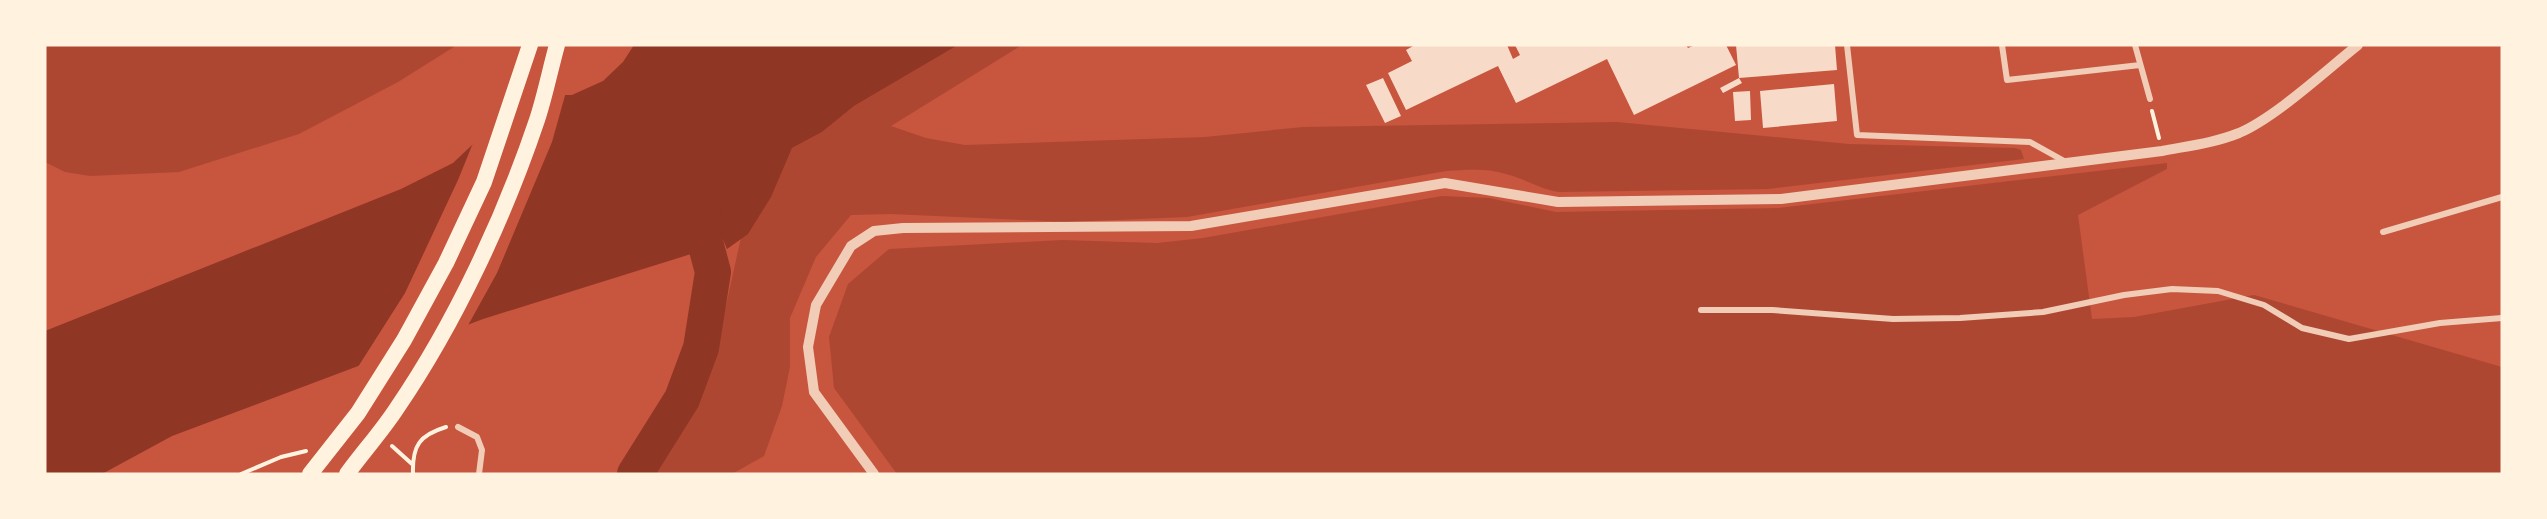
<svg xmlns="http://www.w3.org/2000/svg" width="2547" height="519" font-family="'Source Sans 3',sans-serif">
<rect width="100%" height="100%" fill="#c8553d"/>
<path fill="#ae4732" d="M 45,45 L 457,45 L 398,82 L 299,134 L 179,172 L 90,176 L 65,172 L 45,162 Z
M 958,45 L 1022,45 L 891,126 L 926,138 L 965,145 L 1205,137 L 1303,127 L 1617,122 L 1849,144 L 2015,148 L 2021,150 L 2024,159 L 1768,189 L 1559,192 C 1540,189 1525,179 1506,174 C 1486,168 1467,170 1446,171 L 1187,217 L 1067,222 L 891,214 L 851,215 L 816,257 L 790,318 L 790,367 L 782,406 L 764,456 L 732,474 L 646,474 L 680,424 L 721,328 L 746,215 L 792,148 L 822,132 L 854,106 Z
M 2167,163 L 2167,169 L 2078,215 L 2092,319 L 2134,317 L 2254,295 L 2502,367 L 2502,474 L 897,474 L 834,388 L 829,337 L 848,284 L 889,249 L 1062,240 L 1157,243 L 1203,238 L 1442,196 L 1489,198 L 1556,212 L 1777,208 Z"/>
<path fill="#8f3625" d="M 634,45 L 958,45 L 854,106 L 822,132 L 792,148 L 771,197 L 748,234 L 727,249 L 718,228 L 704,238 L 691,254 L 483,319 L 172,436 L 102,474 L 45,474 L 45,331 L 401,189 L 453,163 L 488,130 L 531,95 L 572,95 L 603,81 L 623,62 Z"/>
<path fill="#c8553d" d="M 530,92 L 566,92 L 552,142 L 497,273 L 466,329 L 356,370 L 405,293 L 458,180 L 475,138 Z"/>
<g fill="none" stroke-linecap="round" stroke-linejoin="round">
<path stroke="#8f3625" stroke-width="36" d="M 635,474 L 682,399 L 701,348 L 713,272 L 704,238 L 702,208 L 707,189"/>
</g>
<path fill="#f7dbc8" d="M 1415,45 L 1507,45 L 1513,59 L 1520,55 L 1515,45 L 1686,45 L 1688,48 L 1695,45 L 1726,45 L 1736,65 L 1634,115 L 1607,59 L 1516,103 L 1498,66 L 1406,110 L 1388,73 L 1412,61 L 1406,50 Z
M 1736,45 L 1835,45 L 1837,70 L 1739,78 Z
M 1383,78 L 1401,116 L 1385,123 L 1366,85 Z
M 1739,78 L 1742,83 L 1723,93 L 1720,88 Z
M 1834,84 L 1837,121 L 1763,128 L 1760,91 Z
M 1750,91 L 1751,120 L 1735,121 L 1733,92 Z"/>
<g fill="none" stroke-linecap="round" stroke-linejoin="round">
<path stroke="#fff3e0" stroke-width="4" d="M 2152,111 L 2159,138
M 392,446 L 412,464
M 241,474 L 281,457 L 306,451
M 413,474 C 412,445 420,435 446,427"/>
<path stroke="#f1ccb7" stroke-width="6" d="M 1847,45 L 1857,135 L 2030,142 L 2066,162
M 2002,45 L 2007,80 L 2140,65
M 2135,45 L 2150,99
M 2383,232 L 2502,197
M 1701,310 L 1772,310 L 1893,319 L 1960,318 L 2043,312 L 2124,295 L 2172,289 L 2218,291 L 2264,305 L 2302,328 L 2349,339 L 2440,323 L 2502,318
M 458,427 L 477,437 L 482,450 L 479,474"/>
<path stroke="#f1ccb7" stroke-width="10" d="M 874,474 L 814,392 L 808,347 L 816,305 L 851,246 L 874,231 L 903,228 L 1191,226 L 1445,183 L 1558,202 L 1781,199 L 2162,151 C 2188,146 2214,143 2239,133 C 2276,117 2325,71 2358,45"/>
<path stroke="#fff3e0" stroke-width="16" d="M 310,474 L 358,413 L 404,340 L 446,263 L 484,182 L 530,45
M 347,474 C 363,452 382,431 397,408 C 455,323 504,218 537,120 C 545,96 550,70 557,45"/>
</g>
<rect width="2547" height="519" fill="none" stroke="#fff3e0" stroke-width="93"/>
</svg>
